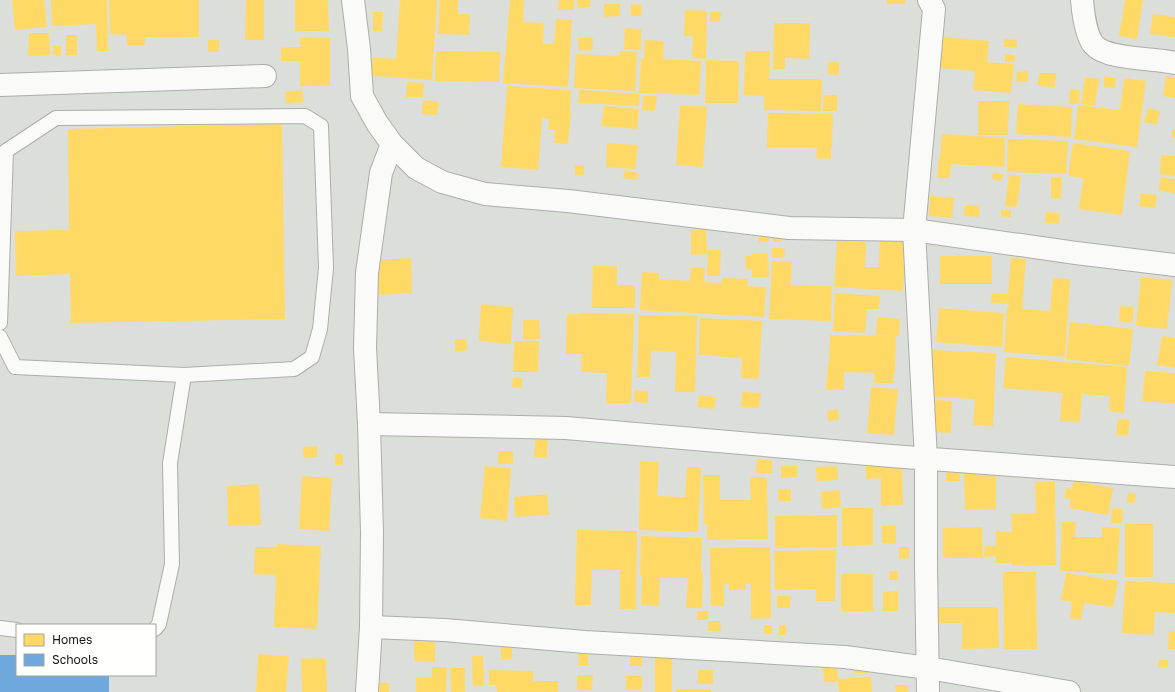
<svg xmlns="http://www.w3.org/2000/svg" width="1175" height="692" font-family="'Golos Text',sans-serif">
<rect width="100%" height="100%" fill="#dcdeda"/>
<path fill="#ffd966" d="M 12,0 L 44,0 L 47,27 L 15,30 Z
M 51,0 L 107,0 L 108,51 L 97,51 L 96,24 L 52,26 Z
M 109,0 L 199,0 L 199,37 L 145,37 L 145,45 L 127,45 L 127,35 L 110,34 Z
M 246,0 L 264,0 L 264,40 L 245,40 Z
M 295,0 L 328,0 L 329,31 L 295,31 Z
M 400,0 L 437,0 L 432,80 L 371,76 L 373,57 L 396,59 Z
M 440,0 L 458,0 L 458,14 L 470,14 L 469,35 L 438,34 Z
M 510,0 L 524,0 L 523,22 L 544,23 L 543,44 L 554,44 L 556,19 L 572,20 L 568,87 L 503,83 Z
M 559,0 L 574,0 L 574,10 L 558,10 Z
M 577,0 L 590,0 L 590,7 L 578,8 Z
M 887,0 L 905,0 L 905,4 L 887,4 Z
M 1125,0 L 1143,0 L 1137,39 L 1119,36 Z
M 604,4 L 620,4 L 620,16 L 604,17 Z
M 631,4 L 642,5 L 641,16 L 631,16 Z
M 685,10 L 707,11 L 706,59 L 692,58 L 693,36 L 684,36 Z
M 373,12 L 383,12 L 382,31 L 373,31 Z
M 710,12 L 721,12 L 720,22 L 710,22 Z
M 1153,14 L 1175,17 L 1175,37 L 1150,34 Z
M 774,23 L 810,23 L 809,59 L 785,58 L 785,69 L 773,69 Z
M 625,28 L 641,29 L 641,50 L 624,49 Z
M 29,33 L 49,33 L 50,55 L 28,56 Z
M 66,35 L 77,35 L 77,55 L 66,55 Z
M 300,37 L 330,38 L 330,86 L 300,86 L 300,61 L 281,61 L 281,47 L 300,47 Z
M 943,37 L 989,41 L 987,62 L 1014,64 L 1011,93 L 973,90 L 975,71 L 940,68 Z
M 579,38 L 593,38 L 592,51 L 578,50 Z
M 1004,39 L 1017,40 L 1017,47 L 1004,47 Z
M 208,40 L 219,40 L 219,52 L 208,52 Z
M 645,40 L 664,41 L 663,59 L 701,61 L 699,95 L 639,93 L 641,58 L 644,59 Z
M 53,46 L 61,46 L 61,56 L 53,55 Z
M 436,51 L 500,52 L 499,82 L 435,81 Z
M 620,51 L 637,52 L 635,91 L 574,88 L 576,54 L 619,56 Z
M 745,51 L 770,51 L 769,79 L 822,79 L 821,111 L 764,110 L 764,96 L 744,95 Z
M 1005,54 L 1015,55 L 1015,62 L 1005,62 Z
M 706,60 L 739,61 L 738,103 L 705,103 Z
M 828,62 L 839,62 L 839,75 L 828,74 Z
M 1028,71 L 1028,82 L 1016,82 L 1017,72 Z
M 1039,73 L 1056,73 L 1055,87 L 1038,86 Z
M 1104,76 L 1116,78 L 1115,88 L 1104,87 Z
M 1166,76 L 1175,77 L 1175,98 L 1163,96 Z
M 1085,77 L 1099,79 L 1095,106 L 1081,104 Z
M 1124,78 L 1146,81 L 1137,147 L 1074,139 L 1078,105 L 1120,110 Z
M 407,82 L 424,83 L 423,97 L 406,97 Z
M 507,86 L 571,90 L 570,112 L 571,113 L 568,144 L 554,143 L 555,130 L 548,130 L 549,119 L 542,118 L 538,170 L 501,167 Z
M 1070,89 L 1080,90 L 1079,104 L 1069,104 Z
M 302,90 L 304,102 L 286,104 L 285,92 Z
M 579,90 L 640,94 L 639,106 L 578,103 Z
M 824,95 L 837,95 L 837,111 L 823,111 Z
M 643,96 L 657,96 L 655,111 L 642,110 Z
M 423,100 L 439,102 L 437,115 L 422,114 Z
M 978,101 L 1009,101 L 1008,135 L 978,135 Z
M 1018,104 L 1072,107 L 1071,137 L 1016,134 Z
M 680,105 L 707,107 L 703,167 L 676,165 Z
M 604,106 L 639,109 L 637,129 L 601,126 Z
M 1148,108 L 1160,111 L 1157,125 L 1144,122 Z
M 768,113 L 833,114 L 832,148 L 831,148 L 831,159 L 816,158 L 817,147 L 767,147 Z
M 282,124 L 285,319 L 71,323 L 70,274 L 16,276 L 15,231 L 69,230 L 68,129 Z
M 1173,129 L 1175,129 L 1175,138 L 1171,137 Z
M 942,134 L 1005,138 L 1004,167 L 951,164 L 950,178 L 937,178 L 939,157 L 940,157 Z
M 1008,139 L 1068,141 L 1066,174 L 1007,172 Z
M 607,143 L 638,145 L 635,169 L 606,167 Z
M 1073,143 L 1130,151 L 1122,215 L 1079,209 L 1083,178 L 1068,176 Z
M 1161,155 L 1175,156 L 1175,176 L 1160,174 Z
M 575,165 L 584,165 L 584,175 L 575,175 Z
M 625,170 L 638,173 L 637,180 L 623,178 Z
M 993,173 L 1003,174 L 1002,181 L 992,179 Z
M 1009,175 L 1021,176 L 1017,207 L 1005,206 Z
M 1051,177 L 1062,177 L 1061,199 L 1051,198 Z
M 1161,177 L 1175,179 L 1175,193 L 1159,190 Z
M 1141,193 L 1157,195 L 1155,208 L 1139,206 Z
M 930,196 L 954,198 L 952,218 L 929,216 Z
M 965,205 L 980,206 L 979,217 L 964,216 Z
M 1001,210 L 1011,210 L 1011,217 L 1001,217 Z
M 1046,212 L 1060,213 L 1059,224 L 1045,223 Z
M 706,229 L 707,254 L 691,255 L 691,230 Z
M 769,231 L 769,242 L 759,242 L 758,232 Z
M 782,231 L 782,242 L 773,242 L 773,232 Z
M 837,241 L 866,242 L 865,267 L 879,267 L 880,241 L 906,242 L 903,291 L 834,287 Z
M 772,248 L 784,248 L 785,257 L 772,258 Z
M 708,250 L 721,250 L 720,276 L 707,276 Z
M 752,254 L 768,254 L 769,277 L 752,277 L 752,269 L 746,270 L 745,256 L 752,256 Z
M 940,256 L 992,256 L 992,284 L 940,284 Z
M 411,258 L 412,293 L 379,295 L 377,260 Z
M 1011,258 L 1026,259 L 1022,309 L 1050,311 L 1053,278 L 1070,279 L 1065,357 L 1004,352 L 1007,308 L 1008,308 L 1009,304 L 991,303 L 992,293 L 1008,294 Z
M 772,261 L 792,261 L 791,285 L 832,286 L 831,321 L 769,319 Z
M 593,266 L 617,266 L 617,285 L 635,285 L 635,308 L 592,308 Z
M 691,267 L 705,268 L 704,282 L 722,283 L 722,278 L 748,279 L 747,286 L 766,287 L 764,317 L 640,310 L 642,272 L 659,273 L 659,279 L 690,281 Z
M 1141,277 L 1172,280 L 1167,329 L 1136,326 Z
M 835,293 L 880,296 L 879,309 L 867,309 L 865,333 L 833,331 Z
M 481,304 L 513,307 L 511,344 L 479,341 Z
M 1120,306 L 1134,307 L 1132,323 L 1119,321 Z
M 939,308 L 1004,313 L 1002,347 L 936,342 Z
M 582,313 L 634,314 L 631,403 L 606,403 L 607,373 L 581,372 L 582,354 L 566,354 L 567,314 L 582,314 Z
M 639,315 L 697,316 L 695,392 L 675,392 L 676,352 L 651,351 L 650,377 L 637,377 Z
M 877,317 L 900,319 L 899,336 L 896,336 L 895,373 L 894,373 L 893,383 L 874,383 L 875,373 L 844,372 L 844,390 L 826,390 L 828,363 L 829,364 L 830,335 L 892,336 L 876,335 Z
M 700,318 L 762,321 L 759,379 L 741,378 L 742,358 L 699,355 Z
M 523,320 L 539,320 L 540,339 L 523,339 Z
M 1070,322 L 1133,329 L 1129,366 L 1066,359 Z
M 1162,336 L 1175,338 L 1175,368 L 1157,365 Z
M 455,339 L 466,339 L 467,351 L 455,351 Z
M 514,341 L 539,341 L 538,372 L 513,372 Z
M 933,350 L 996,353 L 993,426 L 973,425 L 975,399 L 931,397 Z
M 1006,357 L 1127,367 L 1124,413 L 1109,411 L 1110,396 L 1082,394 L 1080,422 L 1060,421 L 1062,393 L 1003,388 Z
M 1145,371 L 1175,373 L 1175,404 L 1142,401 Z
M 513,377 L 522,378 L 522,388 L 512,387 Z
M 871,387 L 898,389 L 894,435 L 867,433 Z
M 635,390 L 648,391 L 648,403 L 634,402 Z
M 742,392 L 761,393 L 759,408 L 741,407 Z
M 699,395 L 716,397 L 714,409 L 697,407 Z
M 932,400 L 952,401 L 951,433 L 931,432 Z
M 838,409 L 839,420 L 828,421 L 827,411 Z
M 1118,419 L 1130,420 L 1128,436 L 1116,435 Z
M 536,432 L 548,432 L 547,458 L 534,457 Z
M 317,446 L 317,457 L 304,458 L 303,447 Z
M 498,451 L 513,451 L 513,464 L 498,464 Z
M 335,454 L 343,454 L 343,465 L 335,465 Z
M 757,459 L 772,460 L 772,473 L 756,473 Z
M 902,460 L 903,505 L 881,506 L 881,478 L 866,479 L 866,461 Z
M 640,461 L 659,462 L 657,496 L 685,497 L 687,467 L 701,467 L 698,532 L 639,530 Z
M 485,466 L 511,468 L 507,521 L 480,518 Z
M 781,466 L 797,466 L 798,477 L 781,478 Z
M 837,466 L 838,480 L 817,481 L 816,467 Z
M 946,467 L 959,467 L 960,481 L 946,481 Z
M 996,473 L 996,509 L 965,510 L 964,474 Z
M 703,475 L 720,475 L 720,500 L 751,500 L 750,477 L 767,477 L 768,539 L 707,540 L 707,524 L 704,524 Z
M 302,476 L 332,478 L 329,531 L 299,529 Z
M 1055,481 L 1056,565 L 1012,566 L 1012,563 L 996,563 L 996,556 L 984,557 L 985,546 L 996,546 L 996,531 L 1012,532 L 1011,514 L 1036,513 L 1035,482 Z
M 1074,481 L 1113,488 L 1108,515 L 1069,508 L 1071,499 L 1064,498 L 1066,488 L 1072,489 Z
M 259,484 L 261,525 L 228,526 L 227,486 Z
M 778,489 L 791,489 L 791,501 L 778,501 Z
M 840,490 L 841,507 L 822,509 L 821,492 Z
M 1128,493 L 1136,494 L 1135,503 L 1127,502 Z
M 547,494 L 549,515 L 515,517 L 514,497 Z
M 842,508 L 873,508 L 873,545 L 842,546 Z
M 1112,508 L 1123,509 L 1122,523 L 1111,523 Z
M 837,515 L 837,547 L 775,548 L 775,516 Z
M 1062,522 L 1076,522 L 1075,537 L 1102,537 L 1102,527 L 1120,528 L 1117,574 L 1060,571 Z
M 1125,524 L 1153,524 L 1153,577 L 1125,577 Z
M 882,526 L 896,526 L 896,544 L 882,543 Z
M 982,527 L 983,558 L 943,558 L 943,528 Z
M 577,530 L 637,531 L 636,609 L 620,609 L 620,570 L 592,570 L 591,605 L 575,605 Z
M 641,536 L 702,538 L 701,572 L 703,572 L 702,608 L 686,608 L 688,578 L 660,578 L 659,606 L 641,605 L 642,576 L 640,576 Z
M 277,544 L 321,546 L 317,629 L 274,627 L 276,575 L 254,574 L 255,547 L 277,547 Z
M 770,547 L 771,618 L 751,619 L 751,584 L 745,584 L 746,590 L 729,590 L 729,584 L 724,584 L 724,606 L 711,606 L 710,548 Z
M 899,547 L 909,547 L 909,558 L 899,559 Z
M 836,550 L 835,601 L 816,601 L 816,589 L 775,590 L 774,551 Z
M 889,571 L 898,571 L 898,580 L 889,580 Z
M 1003,572 L 1036,572 L 1037,649 L 1004,649 Z
M 1066,573 L 1118,581 L 1113,607 L 1084,603 L 1081,620 L 1070,618 L 1072,602 L 1061,600 Z
M 841,574 L 873,574 L 873,611 L 841,611 Z
M 1125,581 L 1175,583 L 1175,613 L 1155,612 L 1153,635 L 1122,633 Z
M 898,591 L 898,611 L 883,611 L 883,592 Z
M 777,596 L 790,596 L 790,608 L 777,608 Z
M 935,607 L 998,607 L 999,648 L 962,649 L 962,623 L 935,623 Z
M 697,611 L 708,611 L 708,620 L 697,620 Z
M 708,621 L 720,621 L 721,631 L 708,631 Z
M 764,625 L 772,625 L 772,634 L 764,634 Z
M 779,625 L 786,625 L 786,635 L 779,635 Z
M 1169,631 L 1175,631 L 1175,649 L 1168,649 Z
M 414,641 L 435,642 L 435,662 L 414,661 Z
M 501,647 L 512,647 L 512,659 L 501,660 Z
M 630,653 L 642,653 L 642,666 L 630,666 Z
M 258,654 L 289,656 L 286,692 L 256,692 Z
M 579,654 L 588,654 L 588,665 L 578,665 Z
M 472,656 L 483,656 L 484,685 L 473,686 Z
M 655,656 L 672,656 L 672,692 L 655,692 Z
M 326,658 L 327,692 L 302,692 L 301,659 Z
M 1159,660 L 1168,660 L 1168,667 L 1159,667 Z
M 837,664 L 838,679 L 871,677 L 872,692 L 839,692 L 838,682 L 824,682 L 823,665 Z
M 854,665 L 869,665 L 869,673 L 854,673 Z
M 432,667 L 447,667 L 446,692 L 416,692 L 416,678 L 432,678 Z
M 450,668 L 465,668 L 465,692 L 451,692 Z
M 489,670 L 533,671 L 533,681 L 558,681 L 558,692 L 497,692 L 496,685 L 489,685 Z
M 698,670 L 713,670 L 713,684 L 698,684 Z
M 577,675 L 593,675 L 592,690 L 577,690 Z
M 626,676 L 642,676 L 642,690 L 626,690 Z
M 376,683 L 389,683 L 389,692 L 376,692 Z
M 895,685 L 908,685 L 908,692 L 896,692 Z
M 676,689 L 711,689 L 711,692 L 676,692 Z"/>
<path fill="#6fa8dc" d="M 0,655 L 17,655 L 17,675 L 109,675 L 109,692 L 0,692 Z"/>
<g fill="none" stroke-linecap="round" stroke-linejoin="round">
<g stroke="#adaeab" stroke-width="16">
<path id="service" d="M 0,323 L 6,151 L 56,118 L 305,116 L 321,126 L 326,268 L 320,329 L 312,357 L 294,369 L 184,375 L 15,367 L 0,337
M 0,628 L 17,630
M 155,629 L 159,624 L 172,564 L 170,463 L 184,375"/>
</g>
<g stroke="#adaeab" stroke-width="24">
<path id="minor" d="M 353,0 L 359,49 L 362,96 L 377,123 L 392,144 L 416,168 L 442,182 L 485,194 L 568,201 L 789,228 L 914,230 L 1076,253 L 1175,265
M 1082,0 C 1083,12 1086,36 1094,45 C 1107,60 1155,58 1175,63
M 0,85 L 265,76
M 392,144 L 381,173 L 367,273 L 365,348 L 369,424 L 372,532 L 371,627 L 444,630 L 585,642 L 845,657 L 928,668 L 1069,692
M 369,424 L 566,428 L 891,456 L 1175,477
M 367,692 L 371,627
M 928,692 L 926,565 L 926,459 L 914,230 L 934,9 L 929,0"/>
</g>
<use href="#service" stroke="#fafaf9" stroke-width="14"/>
<use href="#minor" stroke="#fafaf9" stroke-width="22"/>
</g>
<rect x="16" y="624" width="140" height="52" fill="#fffffe" stroke="#a2a2a1"/>
<rect x="24" y="634" width="20" height="12" fill="#ffd966" stroke="#a2a2a1"/>
<text x="52" y="644" font-size="12" fill="#171715">Homes</text>
<rect x="24" y="654" width="20" height="12" fill="#6fa8dc" stroke="#a2a2a1"/>
<text x="52" y="664" font-size="12" fill="#171715">Schools</text>
</svg>
